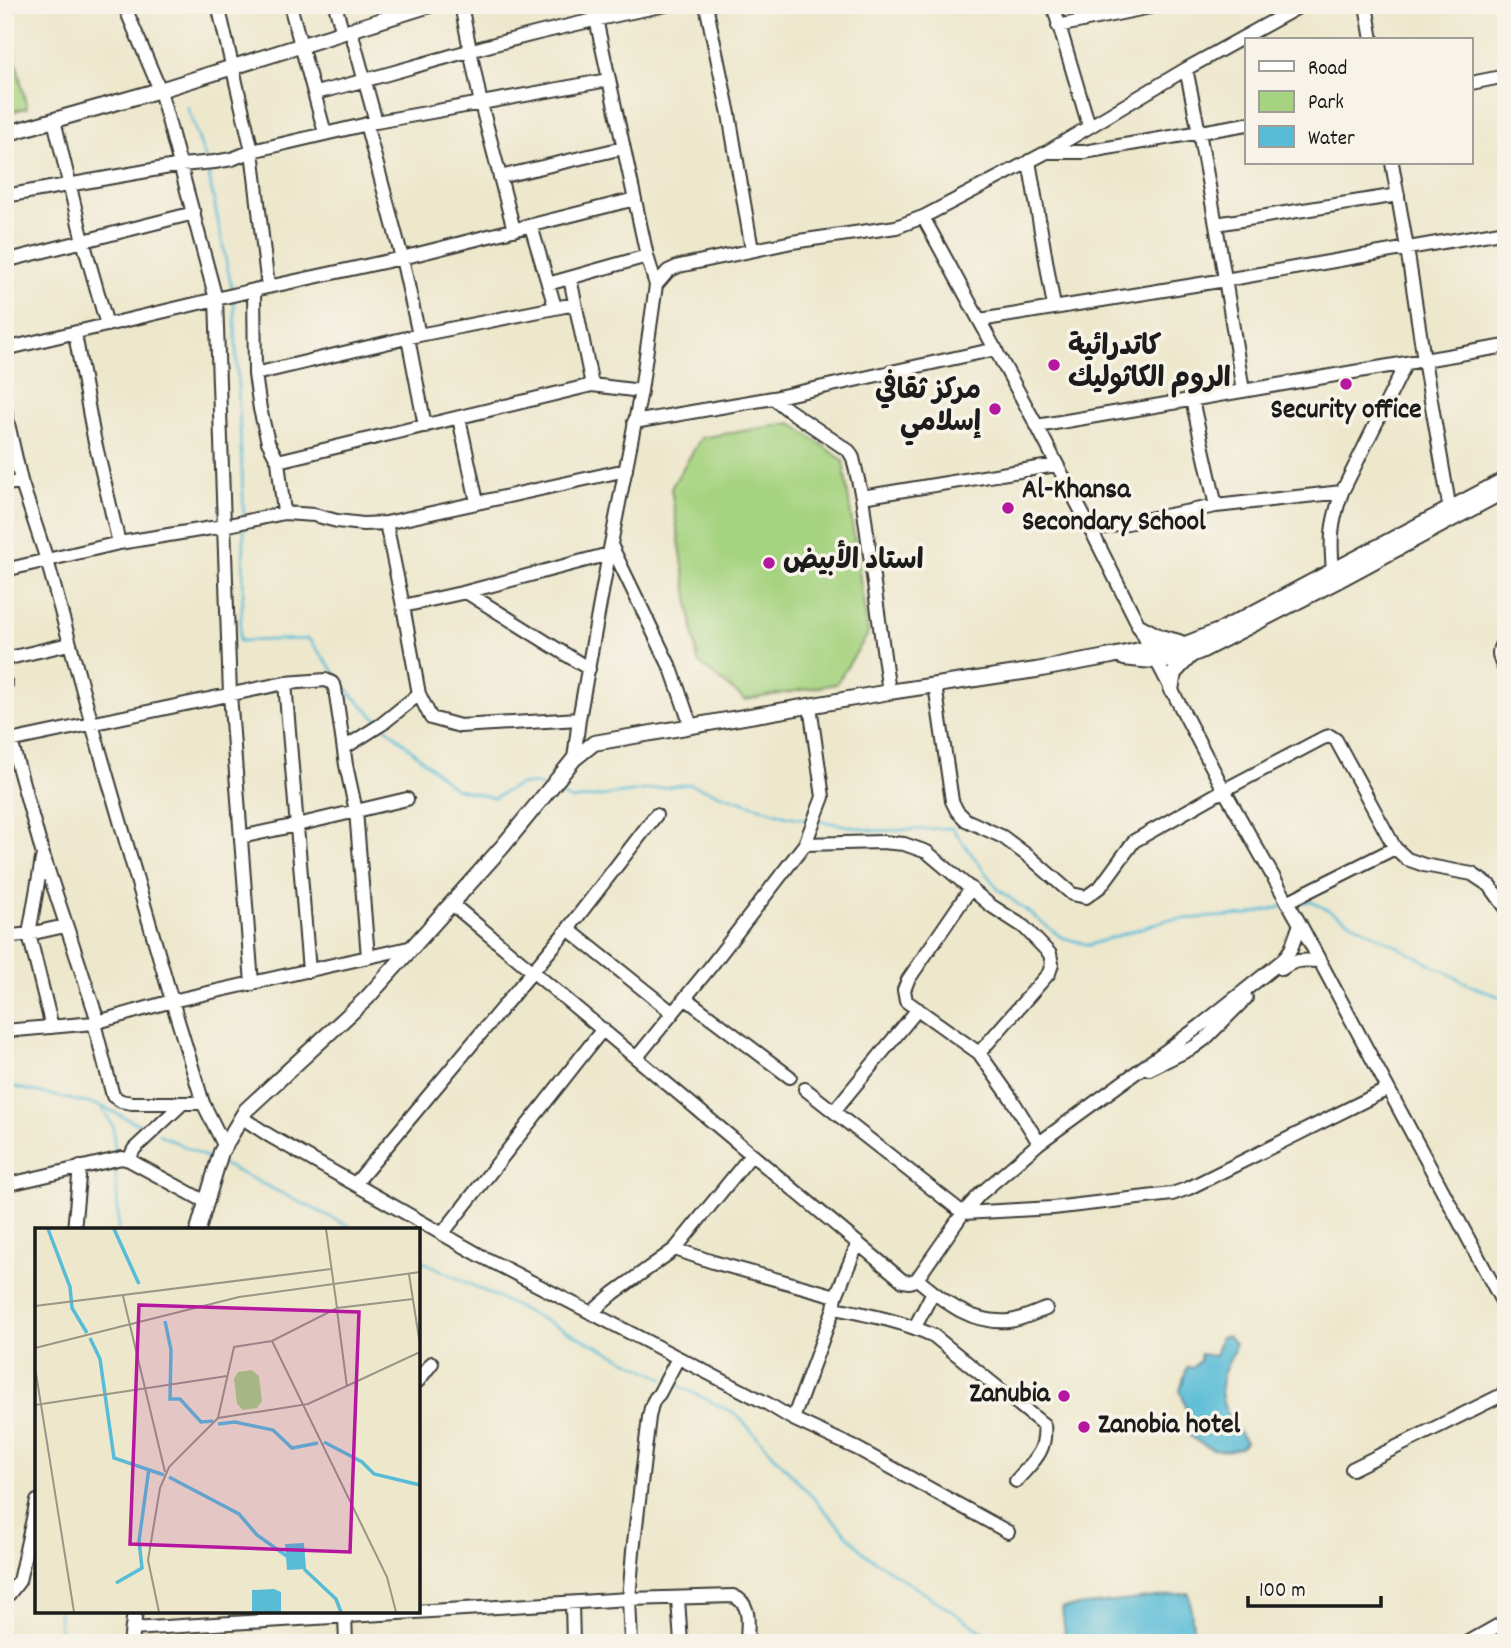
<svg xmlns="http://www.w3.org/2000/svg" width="1511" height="1648" font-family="Dekko,'Playpen Sans Arabic',sans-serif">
<rect width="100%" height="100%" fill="#f7f3e8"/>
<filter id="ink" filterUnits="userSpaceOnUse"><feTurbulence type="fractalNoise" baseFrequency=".0143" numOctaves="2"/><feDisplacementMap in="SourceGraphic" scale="14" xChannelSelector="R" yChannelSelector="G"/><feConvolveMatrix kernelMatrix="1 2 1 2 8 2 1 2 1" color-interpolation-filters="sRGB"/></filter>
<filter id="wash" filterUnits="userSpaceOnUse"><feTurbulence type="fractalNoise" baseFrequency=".00686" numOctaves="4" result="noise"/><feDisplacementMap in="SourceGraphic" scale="28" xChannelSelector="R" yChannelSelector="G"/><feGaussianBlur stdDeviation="1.57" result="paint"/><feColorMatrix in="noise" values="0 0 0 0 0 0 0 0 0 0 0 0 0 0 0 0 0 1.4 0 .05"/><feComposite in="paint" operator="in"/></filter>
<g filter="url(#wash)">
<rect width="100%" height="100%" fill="#ede7cc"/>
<path fill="#a6d380" stroke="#61784e" stroke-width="2" d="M 7,21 L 27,108 L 5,113 L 5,22 Z
M 791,423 L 843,460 L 868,634 L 836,684 L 745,700 L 698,662 L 671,488 L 701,438 Z"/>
<path fill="#58bcd7" stroke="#3a6c7a" stroke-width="2" d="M 1228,1336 L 1235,1344 C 1234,1356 1226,1364 1223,1375 C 1215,1401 1232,1423 1246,1442 C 1241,1448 1238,1448 1231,1450 C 1213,1453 1200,1444 1187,1434 C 1186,1419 1187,1404 1180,1391 L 1187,1367 L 1193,1368 L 1200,1360 L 1200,1354 L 1215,1356 L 1221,1337 Z
M 1189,1593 L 1195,1643 L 1066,1643 L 1062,1608 Z"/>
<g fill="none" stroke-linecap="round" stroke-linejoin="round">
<path stroke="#58bcd7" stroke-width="2.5" d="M 187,106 L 206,160
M 207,167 L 232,290
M 234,300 L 244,517
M 244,528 L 243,595 L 239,641 L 309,639 L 352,695 L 378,720
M 386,727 L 454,788 L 494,798 C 512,788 525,778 546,788
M 555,792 L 572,800 L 689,784 L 787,816 L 810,820
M 820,821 L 876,831 L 952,828 L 998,889 L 1061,937 L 1089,945 L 1166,920 L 1247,915 L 1285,906
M 1295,904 L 1311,901 L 1472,986 L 1506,999
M 5,1085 L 101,1106 L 149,1129
M 101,1107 L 113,1126 L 115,1157
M 159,1134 L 212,1160
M 115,1163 L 118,1211 L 118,1230
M 222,1164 L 357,1230
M 418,1259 L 663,1378
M 669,1381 L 736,1414 L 865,1554 L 1000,1643
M 59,1611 L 60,1643"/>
</g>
</g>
<g filter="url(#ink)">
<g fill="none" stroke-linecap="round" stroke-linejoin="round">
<g stroke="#3b3a36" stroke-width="16">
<path id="minor" d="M 124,5 L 160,90 L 216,299 L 230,694 L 252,984
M 218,5 L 252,151 L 268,287
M 290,5 L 325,133
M 335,5 L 343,33
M 461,5 L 481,104 L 514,230
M 593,5 L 647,256 L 656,285
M 706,5 L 729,114 L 752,250
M 1053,5 L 1089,126
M 1366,5 L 1372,40
M 1058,26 L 1160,5
M 351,31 L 376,122
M 1186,69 C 1209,176 1226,283 1243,391
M 1471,83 L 1506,76
M 315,93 C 367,81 417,65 469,51 C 534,33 600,18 666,5
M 54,120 L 83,241 L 107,325
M 366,124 L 402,258 L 419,335
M 1047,152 L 1084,152 L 1247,124
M 1029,161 L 1054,307
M 1392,163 L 1407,248 L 1424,360 L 1451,516
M 500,177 L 623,148
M 5,196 L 181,165 L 214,162 L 232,159 L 252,151 L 376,122 L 608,80
M 923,217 L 1037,426 L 1091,530 L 1154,656 L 1224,790 L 1300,924 L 1506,1309
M 1216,224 L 1398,195
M 531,226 L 555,307
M 5,261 L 194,213
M 570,278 L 592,385
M 548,284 L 647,256
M 254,290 L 255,374 L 260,409 L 268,442 L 278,461 L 284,513
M 980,320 L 1225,280 L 1506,231
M 75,334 L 94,438 L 119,543
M 408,338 L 425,426
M 5,349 L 254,290 L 402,258 L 635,199
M 255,374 L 419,335 L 575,304
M 773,398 L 787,409 L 849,451 L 853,458 L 862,497
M 5,410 L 21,481 L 47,560 L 92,724 L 172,1001 L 203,1103 L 224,1145
M 459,418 L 477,502
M 634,422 L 773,398 L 996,349
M 1037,426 L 1506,346
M 278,461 L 592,385 L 641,391
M 5,485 L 21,481
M 1216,506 L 1342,492
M 386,523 L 403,606 L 419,694 L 431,718 L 460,726 L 579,719
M 1091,530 L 1216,506 L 1192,400
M 611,545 L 672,671 L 691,726
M 5,570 L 119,543 L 224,526 L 284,513 L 314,515 L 337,521 L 363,524 L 386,523 L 626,470
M 1333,571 C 1330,538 1331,524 1342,492 L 1406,363
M 403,606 L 466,592
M 1506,641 C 1494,649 1500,661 1506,671
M 5,659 L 69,644
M 589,669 L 466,592 L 609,554
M 5,682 L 6,684
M 285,683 L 309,971
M 935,685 L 952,801 L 957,811 L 966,820 L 1003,837 L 1032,859 L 1072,894 L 1086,897 L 1101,886 L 1134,841 L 1224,790 L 1323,738 L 1330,736 L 1336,740 L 1395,848 L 1407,859 L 1424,865 L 1472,874 L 1490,886 L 1506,908
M 889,692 L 862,497 L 1056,465
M 11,741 L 43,855 L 98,1021
M 5,742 L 285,683 L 326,680 L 332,683 L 335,688 L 346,765 L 356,811 L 368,957
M 344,748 L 382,724 L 419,694
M 574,759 L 579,719 L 609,554 L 641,391 L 656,285 L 668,271 L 679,266 L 792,242 L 896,227 L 923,217 L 1047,152 L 1186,69 L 1302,5
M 241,837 L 297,825 L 407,799
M 805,844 L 882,842 L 904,844 L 927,852 L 990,905 L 1024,927 L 1050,954 L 1052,964 L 1049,973 L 979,1053
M 42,859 L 29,934 L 52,1027
M 971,888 L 908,980 L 904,990 L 906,1001 L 979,1053 L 1011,1098 L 1039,1143
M 1287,902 L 1395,848
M 452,904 L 903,1281 L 910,1282 L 917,1279 L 963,1213 L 980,1194 L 1014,1165 L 1039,1143 L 1200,1026 L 1283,960 L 1291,949 L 1300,924
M 568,929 L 673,1013
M 5,937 L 29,934 L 65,926
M 1282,969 C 1294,959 1304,960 1319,961
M 685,998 L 790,1077
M 94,1023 L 113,1096 L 121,1101 L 132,1103 L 203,1103
M 5,1031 L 94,1023 L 172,1001 L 413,947
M 637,1057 L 711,966 L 805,844 L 823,797 L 810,706
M 1149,1069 L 1194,1047 L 1205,1039 L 1246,998
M 805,1089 L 963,1213 L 1053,1208 L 1172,1194 L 1189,1188 L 1388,1089
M 834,1111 L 918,1009
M 241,1117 L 270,1136 L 483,1257 L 768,1404 L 793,1419 L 858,1449 L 1008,1532
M 129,1160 L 134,1149 L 183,1103
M 355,1184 L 568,929 L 656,815
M 5,1185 L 122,1158 L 129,1160 L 206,1202
M 74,1230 L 80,1167
M 442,1234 L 603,1029
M 675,1249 L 713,1262 L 836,1296
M 917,1279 C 945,1302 970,1324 1009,1321 C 1021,1320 1034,1313 1046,1309
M 834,1308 C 869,1315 901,1321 934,1336 L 1044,1425 C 1047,1453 1032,1462 1016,1481
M 591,1313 L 614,1293 L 675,1249 L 752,1154
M 915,1327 L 933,1292
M 418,1381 L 432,1363
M 793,1419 L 834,1308 L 836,1296 L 858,1243
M 1352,1469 L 1506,1393
M 5,1596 L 9,1594 L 19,1581 L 37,1501
M 678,1599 L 681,1643
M 572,1603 L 573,1643
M 345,1616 L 346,1643
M 132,1629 L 629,1599 L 733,1596 C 753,1604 747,1625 747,1643
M 631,1643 L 629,1599 L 633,1551 L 649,1417 C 651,1408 652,1400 659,1394 L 678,1358
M 1467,1643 L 1506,1621"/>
</g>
<g stroke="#3b3a36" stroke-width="18">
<path id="major" d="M 5,134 L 160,90 L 430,5
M 1139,626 L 1160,637 L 1179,642
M 1124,658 C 1156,662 1172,664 1203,650 L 1337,581 L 1506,490
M 1171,690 L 1174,673 L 1190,656
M 198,1230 L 221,1152 L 246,1110 L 367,998 L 503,846 L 574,759 L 594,743 L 889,692 L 1036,670 L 1112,656 L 1149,648 L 1169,647 L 1188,643 L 1221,630 L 1506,479
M 131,1643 L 135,1611"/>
</g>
<use href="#minor" stroke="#fff" stroke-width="12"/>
<use href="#major" stroke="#fff" stroke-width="14"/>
</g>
</g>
<g fill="#b5179e" stroke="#f7f3e8" stroke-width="2.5">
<circle cx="1054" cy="365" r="7"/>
<circle cx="1346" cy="384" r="7"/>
<circle cx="995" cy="409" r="7"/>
<circle cx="1008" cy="508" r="7"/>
<circle cx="769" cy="563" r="7"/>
<circle cx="1064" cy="1396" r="7"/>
<circle cx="1084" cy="1427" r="7"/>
</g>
<g text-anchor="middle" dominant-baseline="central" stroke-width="7" stroke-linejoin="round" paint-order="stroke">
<g font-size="28" font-weight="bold" fill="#1c1c1c" stroke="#f7f3e8" text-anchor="start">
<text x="1068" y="349">كاتدرائية<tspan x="1068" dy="32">الروم الكاثوليك</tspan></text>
<text x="981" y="393" text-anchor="end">مركز ثقافي<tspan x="981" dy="32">إسلامي</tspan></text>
<text x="1346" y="412" text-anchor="middle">Security office</text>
<text x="1022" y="492">Al-Khansa<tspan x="1022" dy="32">Secondary School</tspan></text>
<text x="783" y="563">استاد الأبيض</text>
<text x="1050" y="1396" text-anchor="end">Zanubia</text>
<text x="1098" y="1427">Zanobia hotel</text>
</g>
</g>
<g transform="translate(35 1228)">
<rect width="385" height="385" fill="#ede7cc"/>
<path d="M 217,142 L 224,148 L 227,173 L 222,180 L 208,182 L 202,176 L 199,151 L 203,144 Z" fill="#a6d380"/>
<path d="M 269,315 L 271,341 L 252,342 L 250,316 ZM 239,361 L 246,364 L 246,384 L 217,384 L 217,362 Z" fill="#58bcd7"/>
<path fill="none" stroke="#58bcd7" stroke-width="3.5" d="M 13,1 L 35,59 L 37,80 L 52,105M 79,1 L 104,56M 130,93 L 136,122 L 135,171 L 145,171 L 166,194 L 178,193M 55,110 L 65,131 L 79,230 L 129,247M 183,196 L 200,194 L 238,202 L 257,220 L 283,215M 289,214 L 327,234 L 339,246 L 385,257M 134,249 L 204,286 L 222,307 L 253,329M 269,341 L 301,371 L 306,384M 81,355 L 107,340 L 104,313 L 114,240"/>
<path fill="none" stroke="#999686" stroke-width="2" d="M 291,1 L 302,80M 374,46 L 385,117M 88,68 L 130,244M 0,78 L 296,41M 302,82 L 312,159M 237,113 L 352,349 L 361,384M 0,120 L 204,69 L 385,44M 0,139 L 39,384M 0,177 L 192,148M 183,190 L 199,119 L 237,113 L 302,80 L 378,71M 124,384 L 113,332 L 125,260 L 134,239 L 183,190 L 273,176 L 385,124"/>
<path fill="#b5179e" fill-opacity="0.15" stroke="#b5179e" stroke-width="3.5" d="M 104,77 L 324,84 L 315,324 L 95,316 Z"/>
<rect width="385" height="385" fill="none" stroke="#1c1c1c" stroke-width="3.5"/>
</g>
<rect width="1511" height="1648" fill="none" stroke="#f7f3e8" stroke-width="28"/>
<rect x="1245" y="38" width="228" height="126" fill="#f7f3e8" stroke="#9f9d96" stroke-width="2"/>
<rect x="1259" y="61" width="35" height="10" fill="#ffffff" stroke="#9f9d96" stroke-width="2"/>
<text x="1308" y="74" font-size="21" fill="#1c1c1c">Road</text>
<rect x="1259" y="91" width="35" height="21" fill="#a6d380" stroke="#9f9d96" stroke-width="2"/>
<text x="1308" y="108" font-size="21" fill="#1c1c1c">Park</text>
<rect x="1259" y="126" width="35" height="21" fill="#58bcd7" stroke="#9f9d96" stroke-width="2"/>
<text x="1308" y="144" font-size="21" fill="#1c1c1c">Water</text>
<path d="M1248 1596v10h133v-10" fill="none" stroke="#1c1c1c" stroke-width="3.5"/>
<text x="1259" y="1596" font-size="21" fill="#1c1c1c" stroke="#f7f3e8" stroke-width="5" paint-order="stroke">100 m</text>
</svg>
